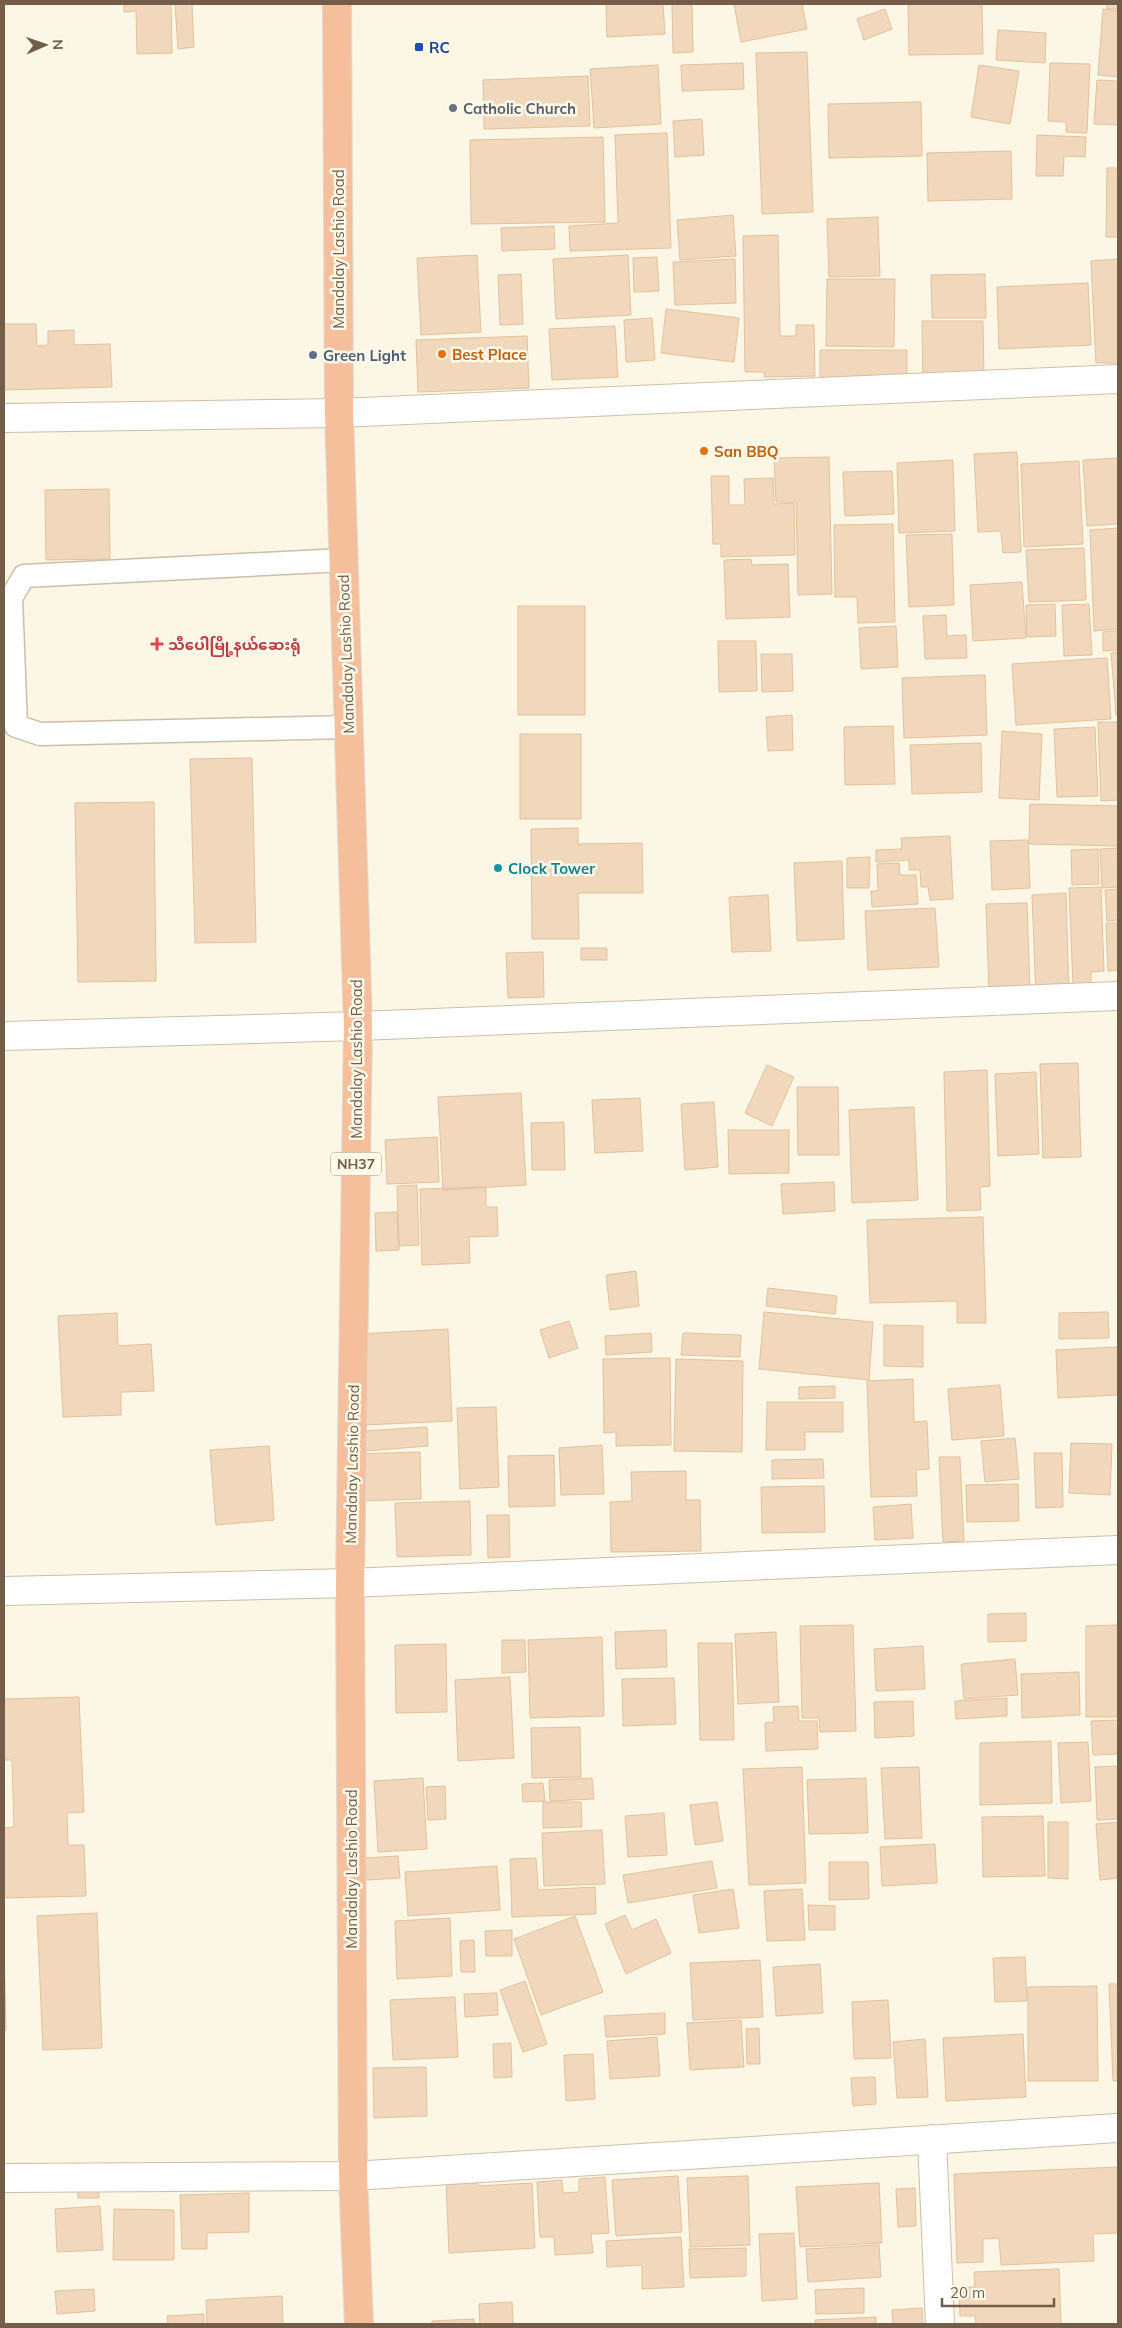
<svg xmlns="http://www.w3.org/2000/svg" width="1122" height="2328" font-family="Mulish,'Noto Sans Myanmar',sans-serif">
<rect width="100%" height="100%" fill="#fcf6e4"/>
<path fill="#f1d8bc" stroke="#e3c19d" d="M 124,4 L 171,4 L 172,53 L 137,54 L 136,11 L 124,12 Z
M 175,4 L 192,4 L 194,47 L 178,49 Z
M 606,4 L 663,4 L 665,34 L 607,37 Z
M 672,4 L 692,4 L 693,52 L 673,53 Z
M 734,4 L 802,4 L 807,29 L 741,42 Z
M 908,4 L 982,4 L 983,54 L 909,55 Z
M 1107,4 L 1118,4 L 1118,9 L 1107,9 Z
M 885,9 L 892,29 L 864,40 L 857,19 Z
M 1103,9 L 1118,11 L 1118,77 L 1098,75 Z
M 998,30 L 1046,33 L 1045,63 L 996,60 Z
M 807,52 L 813,212 L 762,214 L 756,53 Z
M 743,63 L 744,89 L 682,91 L 681,65 Z
M 1050,63 L 1090,64 L 1087,133 L 1066,132 L 1066,122 L 1048,121 Z
M 658,65 L 661,124 L 594,128 L 590,69 Z
M 979,65 L 1019,71 L 1010,124 L 971,117 Z
M 588,76 L 590,126 L 484,129 L 483,80 Z
M 1097,80 L 1118,81 L 1118,125 L 1094,124 Z
M 921,102 L 922,156 L 829,158 L 828,104 Z
M 702,119 L 704,155 L 675,157 L 673,121 Z
M 667,133 L 671,248 L 570,251 L 569,226 L 618,223 L 615,135 Z
M 1037,135 L 1086,137 L 1085,157 L 1064,156 L 1063,176 L 1036,176 Z
M 603,137 L 605,222 L 471,224 L 470,140 Z
M 1011,151 L 1012,199 L 928,201 L 927,153 Z
M 1107,168 L 1118,168 L 1118,237 L 1106,237 Z
M 733,215 L 736,256 L 680,260 L 677,220 Z
M 878,217 L 880,276 L 829,277 L 827,219 Z
M 554,226 L 555,249 L 502,251 L 501,228 Z
M 778,235 L 780,336 L 796,336 L 796,325 L 814,325 L 815,376 L 764,377 L 764,372 L 745,372 L 743,236 Z
M 477,255 L 481,332 L 421,335 L 417,258 Z
M 628,255 L 631,315 L 556,319 L 553,259 Z
M 657,257 L 659,291 L 634,292 L 633,258 Z
M 735,259 L 736,303 L 675,305 L 673,262 Z
M 1118,259 L 1118,363 L 1096,363 L 1091,261 Z
M 521,274 L 523,324 L 500,325 L 498,275 Z
M 985,274 L 986,318 L 932,318 L 931,275 Z
M 827,279 L 895,279 L 894,347 L 826,346 Z
M 1088,283 L 1091,345 L 999,349 L 997,287 Z
M 666,309 L 739,318 L 734,362 L 661,353 Z
M 652,318 L 655,360 L 626,362 L 624,320 Z
M 922,321 L 983,321 L 984,380 L 923,381 Z
M 4,324 L 36,324 L 37,346 L 48,345 L 48,331 L 74,330 L 74,345 L 110,344 L 112,387 L 4,390 Z
M 615,326 L 618,377 L 552,380 L 549,329 Z
M 527,336 L 529,388 L 418,392 L 416,340 Z
M 820,350 L 907,350 L 907,387 L 820,387 Z
M 1017,452 L 1021,552 L 1003,553 L 1001,531 L 978,532 L 974,454 Z
M 829,457 L 832,594 L 798,595 L 796,502 L 776,502 L 774,458 Z
M 1118,458 L 1118,524 L 1087,526 L 1083,460 Z
M 953,460 L 955,531 L 899,533 L 897,463 Z
M 1079,461 L 1083,544 L 1024,547 L 1021,464 Z
M 892,471 L 894,514 L 845,516 L 843,472 Z
M 711,476 L 729,476 L 729,505 L 745,505 L 744,479 L 773,478 L 774,504 L 794,503 L 795,555 L 721,557 L 721,544 L 713,544 Z
M 109,489 L 110,559 L 46,560 L 45,490 Z
M 893,524 L 895,622 L 858,623 L 857,597 L 835,597 L 834,525 Z
M 1118,528 L 1118,629 L 1094,631 L 1090,530 Z
M 952,534 L 954,605 L 909,607 L 906,535 Z
M 1084,548 L 1086,600 L 1029,602 L 1026,550 Z
M 751,559 L 752,565 L 788,564 L 790,617 L 726,619 L 724,560 Z
M 1022,582 L 1026,638 L 973,641 L 970,585 Z
M 1055,604 L 1056,636 L 1027,637 L 1026,605 Z
M 1089,604 L 1092,655 L 1064,656 L 1062,605 Z
M 518,606 L 585,606 L 585,715 L 518,715 Z
M 946,615 L 947,636 L 966,635 L 967,658 L 925,659 L 923,616 Z
M 896,626 L 898,667 L 861,669 L 859,628 Z
M 1117,631 L 1118,650 L 1103,651 L 1103,632 Z
M 718,641 L 756,641 L 757,691 L 719,692 Z
M 1118,652 L 1118,715 L 1116,715 L 1111,653 Z
M 761,654 L 792,654 L 793,691 L 762,692 Z
M 1107,658 L 1111,719 L 1016,725 L 1012,664 Z
M 985,675 L 987,735 L 904,738 L 902,678 Z
M 792,715 L 793,750 L 768,751 L 766,717 Z
M 1098,722 L 1118,722 L 1118,800 L 1101,801 Z
M 893,726 L 895,784 L 845,785 L 844,727 Z
M 1095,727 L 1098,796 L 1057,797 L 1054,729 Z
M 1002,731 L 1042,734 L 1039,800 L 999,798 Z
M 520,734 L 581,734 L 581,819 L 520,819 Z
M 981,743 L 982,792 L 912,794 L 910,745 Z
M 252,758 L 256,942 L 195,943 L 190,759 Z
M 154,802 L 156,981 L 78,982 L 75,803 Z
M 1030,804 L 1118,806 L 1118,846 L 1029,844 Z
M 578,828 L 578,844 L 642,843 L 643,893 L 578,893 L 579,939 L 532,939 L 531,829 Z
M 950,836 L 953,899 L 930,900 L 928,887 L 921,887 L 920,870 L 909,870 L 909,860 L 876,862 L 876,850 L 902,849 L 901,838 Z
M 1028,840 L 1030,888 L 992,890 L 990,841 Z
M 1117,848 L 1118,887 L 1102,888 L 1100,849 Z
M 1098,849 L 1099,884 L 1072,885 L 1071,850 Z
M 870,857 L 869,888 L 847,888 L 847,858 Z
M 842,861 L 844,939 L 797,941 L 794,863 Z
M 899,863 L 900,875 L 916,875 L 918,904 L 872,907 L 871,891 L 878,891 L 877,864 Z
M 1101,887 L 1104,971 L 1091,972 L 1091,986 L 1073,986 L 1069,888 Z
M 1118,889 L 1118,920 L 1107,921 L 1105,890 Z
M 1066,893 L 1069,996 L 1036,997 L 1032,895 Z
M 768,895 L 771,951 L 732,952 L 729,897 Z
M 1027,903 L 1030,991 L 989,992 L 986,904 Z
M 935,908 L 939,967 L 868,970 L 865,911 Z
M 1106,923 L 1118,923 L 1118,970 L 1108,971 Z
M 581,948 L 607,948 L 607,960 L 581,960 Z
M 543,952 L 544,997 L 508,998 L 506,953 Z
M 1078,1063 L 1081,1157 L 1043,1158 L 1040,1064 Z
M 767,1065 L 794,1077 L 772,1126 L 745,1113 Z
M 987,1070 L 990,1186 L 980,1187 L 981,1210 L 947,1211 L 944,1072 Z
M 1036,1072 L 1039,1154 L 998,1156 L 995,1074 Z
M 797,1087 L 838,1087 L 839,1155 L 798,1155 Z
M 521,1093 L 526,1185 L 443,1190 L 438,1097 Z
M 640,1098 L 643,1151 L 595,1153 L 592,1100 Z
M 714,1102 L 718,1167 L 685,1170 L 681,1104 Z
M 914,1107 L 918,1200 L 852,1203 L 849,1110 Z
M 564,1122 L 565,1170 L 532,1170 L 531,1123 Z
M 728,1130 L 789,1130 L 789,1173 L 729,1174 Z
M 437,1137 L 439,1182 L 387,1184 L 385,1140 Z
M 834,1182 L 835,1211 L 783,1214 L 781,1184 Z
M 417,1185 L 419,1245 L 399,1246 L 397,1186 Z
M 486,1187 L 486,1207 L 497,1207 L 498,1236 L 469,1237 L 470,1263 L 422,1265 L 420,1189 Z
M 397,1212 L 399,1250 L 376,1251 L 375,1213 Z
M 983,1217 L 986,1323 L 957,1323 L 957,1301 L 870,1303 L 867,1220 Z
M 636,1271 L 639,1306 L 610,1310 L 606,1275 Z
M 768,1288 L 837,1296 L 835,1314 L 766,1306 Z
M 764,1312 L 873,1322 L 869,1380 L 759,1369 Z
M 1108,1312 L 1109,1338 L 1059,1339 L 1059,1313 Z
M 117,1313 L 118,1346 L 151,1344 L 154,1391 L 121,1392 L 121,1415 L 63,1417 L 58,1316 Z
M 569,1321 L 578,1348 L 549,1358 L 540,1330 Z
M 884,1325 L 923,1326 L 923,1367 L 884,1366 Z
M 448,1329 L 452,1421 L 364,1425 L 360,1334 Z
M 651,1333 L 652,1352 L 606,1355 L 605,1336 Z
M 683,1333 L 741,1335 L 740,1357 L 681,1355 Z
M 1118,1347 L 1118,1395 L 1058,1398 L 1056,1350 Z
M 670,1358 L 671,1445 L 616,1446 L 616,1432 L 604,1433 L 603,1359 Z
M 676,1359 L 743,1361 L 742,1452 L 674,1451 Z
M 913,1379 L 914,1422 L 927,1421 L 929,1469 L 916,1470 L 917,1496 L 871,1497 L 867,1381 Z
M 1000,1385 L 1004,1436 L 952,1440 L 948,1389 Z
M 835,1386 L 835,1398 L 799,1399 L 799,1387 Z
M 767,1402 L 843,1402 L 843,1432 L 805,1432 L 805,1450 L 766,1450 Z
M 496,1407 L 499,1487 L 460,1489 L 457,1408 Z
M 427,1427 L 428,1446 L 365,1451 L 364,1431 Z
M 1015,1438 L 1019,1479 L 985,1482 L 981,1441 Z
M 1071,1443 L 1112,1444 L 1110,1495 L 1069,1493 Z
M 602,1445 L 604,1494 L 561,1495 L 559,1448 Z
M 269,1446 L 274,1520 L 216,1525 L 210,1450 Z
M 420,1452 L 421,1499 L 357,1501 L 356,1454 Z
M 1034,1453 L 1062,1453 L 1063,1507 L 1036,1508 Z
M 554,1455 L 555,1506 L 509,1507 L 508,1456 Z
M 939,1457 L 960,1457 L 964,1541 L 943,1542 Z
M 823,1459 L 824,1478 L 772,1479 L 772,1460 Z
M 686,1471 L 686,1500 L 700,1500 L 701,1551 L 611,1552 L 610,1502 L 632,1501 L 631,1472 Z
M 1018,1484 L 1019,1521 L 967,1522 L 966,1485 Z
M 824,1486 L 825,1532 L 762,1533 L 761,1487 Z
M 470,1501 L 471,1555 L 397,1557 L 395,1503 Z
M 911,1504 L 913,1538 L 875,1540 L 873,1507 Z
M 487,1515 L 509,1515 L 510,1557 L 488,1558 Z
M 1026,1613 L 1026,1641 L 988,1642 L 988,1614 Z
M 853,1625 L 856,1731 L 820,1732 L 819,1718 L 802,1718 L 800,1626 Z
M 1118,1625 L 1118,1717 L 1086,1717 L 1086,1626 Z
M 666,1630 L 667,1667 L 616,1669 L 615,1632 Z
M 776,1632 L 779,1702 L 738,1704 L 735,1634 Z
M 602,1637 L 604,1716 L 530,1718 L 528,1640 Z
M 502,1640 L 525,1640 L 526,1672 L 502,1673 Z
M 698,1643 L 732,1643 L 734,1740 L 700,1740 Z
M 446,1644 L 447,1712 L 396,1713 L 395,1645 Z
M 923,1646 L 925,1689 L 876,1691 L 874,1649 Z
M 1015,1659 L 1018,1695 L 964,1699 L 961,1664 Z
M 1079,1672 L 1080,1715 L 1022,1718 L 1021,1674 Z
M 510,1677 L 514,1758 L 458,1761 L 455,1680 Z
M 674,1678 L 676,1724 L 623,1726 L 622,1679 Z
M 79,1697 L 84,1812 L 67,1813 L 68,1845 L 84,1845 L 86,1896 L 4,1898 L 4,1828 L 14,1827 L 12,1760 L 4,1760 L 4,1699 Z
M 1007,1698 L 1007,1716 L 956,1719 L 955,1701 Z
M 913,1701 L 914,1736 L 875,1738 L 874,1702 Z
M 798,1706 L 799,1721 L 817,1721 L 818,1749 L 766,1751 L 765,1723 L 774,1722 L 773,1707 Z
M 1118,1720 L 1118,1754 L 1093,1755 L 1091,1721 Z
M 580,1727 L 581,1777 L 532,1778 L 531,1728 Z
M 1051,1741 L 1052,1803 L 980,1805 L 980,1743 Z
M 1088,1742 L 1091,1801 L 1061,1803 L 1058,1743 Z
M 1118,1766 L 1118,1819 L 1097,1820 L 1095,1767 Z
M 802,1767 L 806,1883 L 749,1885 L 743,1769 Z
M 919,1767 L 922,1838 L 885,1839 L 881,1768 Z
M 423,1778 L 427,1849 L 378,1852 L 374,1781 Z
M 592,1778 L 594,1799 L 550,1801 L 549,1780 Z
M 866,1778 L 868,1833 L 809,1834 L 807,1780 Z
M 543,1783 L 545,1801 L 523,1802 L 522,1784 Z
M 445,1786 L 446,1819 L 428,1820 L 426,1787 Z
M 543,1802 L 581,1802 L 582,1827 L 543,1828 Z
M 717,1802 L 723,1841 L 695,1845 L 690,1805 Z
M 664,1813 L 667,1855 L 628,1857 L 625,1816 Z
M 1043,1816 L 1045,1876 L 983,1877 L 982,1817 Z
M 1048,1822 L 1068,1822 L 1068,1879 L 1048,1878 Z
M 1118,1822 L 1118,1878 L 1100,1880 L 1096,1824 Z
M 602,1830 L 605,1884 L 544,1886 L 542,1833 Z
M 935,1844 L 937,1883 L 882,1886 L 880,1847 Z
M 398,1856 L 400,1878 L 367,1880 L 365,1858 Z
M 536,1858 L 538,1890 L 595,1887 L 596,1914 L 512,1917 L 510,1859 Z
M 712,1861 L 717,1888 L 628,1903 L 623,1875 Z
M 829,1862 L 868,1862 L 869,1899 L 829,1900 Z
M 497,1866 L 500,1910 L 408,1916 L 405,1872 Z
M 733,1889 L 739,1928 L 699,1933 L 693,1895 Z
M 802,1889 L 805,1940 L 767,1941 L 764,1891 Z
M 808,1905 L 835,1906 L 835,1930 L 809,1930 Z
M 97,1913 L 102,2048 L 43,2050 L 37,1916 Z
M 625,1915 L 632,1930 L 656,1919 L 671,1953 L 626,1974 L 605,1924 Z
M 575,1916 L 603,1992 L 541,2015 L 514,1939 Z
M 450,1918 L 452,1976 L 397,1979 L 395,1921 Z
M 512,1930 L 512,1956 L 486,1956 L 485,1931 Z
M 474,1940 L 475,1972 L 461,1972 L 460,1941 Z
M 4,1943 L 6,2030 L 4,2031 Z
M 1025,1957 L 1027,2001 L 995,2002 L 993,1958 Z
M 760,1960 L 763,2017 L 693,2020 L 690,1963 Z
M 820,1964 L 823,2013 L 776,2016 L 773,1967 Z
M 525,1981 L 547,2044 L 523,2052 L 500,1990 Z
M 1109,1984 L 1118,1984 L 1118,2081 L 1113,2081 Z
M 1097,1986 L 1098,2081 L 1028,2081 L 1028,1987 Z
M 497,1993 L 498,2015 L 465,2017 L 464,1994 Z
M 455,1997 L 458,2057 L 393,2060 L 390,2000 Z
M 888,2000 L 891,2058 L 854,2059 L 852,2002 Z
M 665,2013 L 665,2034 L 606,2037 L 604,2016 Z
M 741,2020 L 744,2067 L 690,2070 L 687,2023 Z
M 759,2028 L 760,2064 L 747,2064 L 746,2029 Z
M 1023,2034 L 1026,2097 L 946,2101 L 943,2038 Z
M 657,2037 L 660,2076 L 610,2079 L 607,2041 Z
M 925,2039 L 928,2097 L 897,2098 L 893,2042 Z
M 511,2043 L 512,2077 L 494,2078 L 493,2044 Z
M 593,2054 L 595,2099 L 566,2101 L 564,2055 Z
M 426,2067 L 427,2116 L 374,2118 L 373,2068 Z
M 875,2077 L 876,2104 L 853,2106 L 851,2078 Z
M 1118,2167 L 1118,2233 L 1093,2234 L 1094,2261 L 1001,2265 L 999,2238 L 983,2239 L 983,2262 L 957,2263 L 954,2174 Z
M 477,2176 L 478,2186 L 532,2183 L 535,2248 L 449,2253 L 446,2178 Z
M 678,2176 L 682,2232 L 616,2236 L 612,2180 Z
M 748,2176 L 750,2245 L 690,2247 L 687,2178 Z
M 605,2177 L 609,2233 L 591,2234 L 593,2253 L 555,2255 L 554,2237 L 540,2237 L 537,2182 L 562,2180 L 563,2193 L 579,2192 L 579,2179 Z
M 78,2178 L 99,2178 L 99,2198 L 78,2198 Z
M 879,2183 L 882,2243 L 800,2247 L 796,2187 Z
M 915,2188 L 916,2226 L 898,2227 L 896,2189 Z
M 249,2193 L 249,2232 L 207,2233 L 207,2249 L 182,2249 L 180,2195 Z
M 100,2206 L 103,2250 L 57,2252 L 55,2209 Z
M 114,2209 L 174,2210 L 174,2260 L 113,2260 Z
M 794,2233 L 797,2299 L 762,2301 L 759,2234 Z
M 681,2237 L 684,2287 L 642,2289 L 642,2265 L 607,2267 L 606,2241 Z
M 879,2245 L 881,2277 L 808,2282 L 806,2249 Z
M 746,2248 L 746,2276 L 690,2278 L 689,2249 Z
M 1059,2269 L 1061,2324 L 976,2324 L 975,2316 L 960,2316 L 959,2287 L 975,2287 L 974,2272 Z
M 864,2288 L 864,2313 L 816,2314 L 815,2290 Z
M 94,2289 L 95,2311 L 57,2314 L 55,2291 Z
M 282,2296 L 283,2324 L 207,2324 L 206,2300 Z
M 512,2302 L 513,2324 L 480,2324 L 479,2304 Z
M 922,2308 L 923,2324 L 893,2324 L 892,2310 Z
M 204,2314 L 204,2324 L 168,2324 L 167,2316 Z
M 876,2317 L 876,2324 L 816,2324 L 815,2320 Z
M 474,2319 L 474,2324 L 432,2324 L 432,2321 Z"/>
<g fill="none" stroke-linecap="round" stroke-linejoin="round">
<g stroke="#cdbeab" stroke-width="25">
<path id="lane" d="M 343,560 L 24,576 L 11,598 L 16,726 L 40,734 L 348,727"/>
</g>
<g stroke="#cdbeab" stroke-width="30">
<path id="street" d="M 4,418 L 339,413
M 4,1036 L 358,1026 L 1118,996
M 4,1591 L 350,1583 L 1118,1550
M 932,2139 L 940,2324
M 4,2178 L 353,2176 L 1118,2128"/>
</g>
<g stroke="#d0bfa8" stroke-width="30">
<path id="secondary" d="M 339,413 L 1118,379"/>
</g>
<g stroke="#ded8d4" stroke-width="30">
<path id="highway" d="M 337,4 L 339,413 L 358,1026 L 350,1583 L 353,2176 L 359,2324"/>
</g>
<use href="#lane" stroke="#fff" stroke-width="22"/>
<use href="#street" stroke="#fff" stroke-width="28"/>
<use href="#secondary" stroke="#fff" stroke-width="28"/>
<use href="#highway" stroke="#f5bf9c" stroke-width="28"/>
</g>
<rect fill="#1a4fb4" stroke="#fff9ea" stroke-width="2" x="414" y="42" width="10" height="10" rx="2.5"/>
<circle fill="#6b7280" stroke="#fff9ea" stroke-width="2" cx="453" cy="108" r="5"/>
<g fill="#e8710a" stroke="#fff9ea" stroke-width="2">
<circle cx="442" cy="354" r="5"/>
<circle cx="704" cy="451" r="5"/>
</g>
<circle fill="#5c6f8a" stroke="#fff9ea" stroke-width="2" cx="313" cy="355" r="5"/>
<path fill="#e0444e" stroke="#fff9ea" stroke-width="2" d="M154.5 636.5h5v5h5v5h-5v5h-5v-5h-5v-5h5z"/>
<circle fill="#0f9aa8" stroke="#fff9ea" stroke-width="2" cx="498" cy="868" r="5"/>
<g text-anchor="middle" dominant-baseline="central" stroke-width="5" stroke-linejoin="round" paint-order="stroke">
<rect fill="#fff9ea" stroke="#9e8c7a" stroke-width="1" x="331" y="1152.5" width="50" height="23" rx="4"/>
<g font-size="14" font-weight="bold" fill="#745e4a">
<text x="356" y="1164">NH37</text>
</g>
<g font-size="15" font-weight="bold" fill="#164399" stroke="#fff9ea" text-anchor="start">
<text x="429" y="47">RC</text>
</g>
<g font-size="15" font-weight="bold" fill="#5b616d" stroke="#fff9ea" text-anchor="start">
<text x="463" y="108">Catholic Church</text>
</g>
<g font-size="15" fill="#745e4a" stroke="#fff9ea">
<text transform="translate(338 249) rotate(-90)">Mandalay Lashio Road</text>
<text transform="translate(346 654) rotate(-92)">Mandalay Lashio Road</text>
<text transform="translate(356 1059) rotate(-90)">Mandalay Lashio Road</text>
<text transform="translate(352 1464) rotate(-89)">Mandalay Lashio Road</text>
<text transform="translate(351 1869) rotate(-90)">Mandalay Lashio Road</text>
</g>
<g font-size="15" font-weight="bold" fill="#c56008" stroke="#fff9ea" text-anchor="start">
<text x="452" y="354">Best Place</text>
<text x="714" y="451">San BBQ</text>
</g>
<g font-size="15" font-weight="bold" fill="#4e5e75" stroke="#fff9ea" text-anchor="start">
<text x="323" y="355">Green Light</text>
</g>
<g font-size="15" font-weight="bold" fill="#be3a42" stroke="#fff9ea" text-anchor="start">
<text x="168" y="644">သီပေါမြို့နယ်ဆေးရုံ</text>
</g>
<g font-size="15" font-weight="bold" fill="#0d838f" stroke="#fff9ea" text-anchor="start">
<text x="508" y="868">Clock Tower</text>
</g>
</g>
<rect width="1122" height="2328" fill="none" stroke="#745e4a" stroke-width="10"/>
<g transform="translate(45 45) rotate(88)" stroke="#fff9ea" stroke-width="4" paint-order="stroke">
<path d="M0-4L9 19L0 12L-9 19Z" fill="#745e4a"/>
<text y="-8" font-size="14" font-weight="bold" text-anchor="middle" fill="#745e4a">N</text>
</g>
<path d="M942 2298v8h112v-8" fill="none" stroke="#745e4a" stroke-width="2.5"/>
<text x="950" y="2298" font-size="15" fill="#745e4a" stroke="#fff9ea" stroke-width="4" paint-order="stroke">20 m</text>
</svg>
